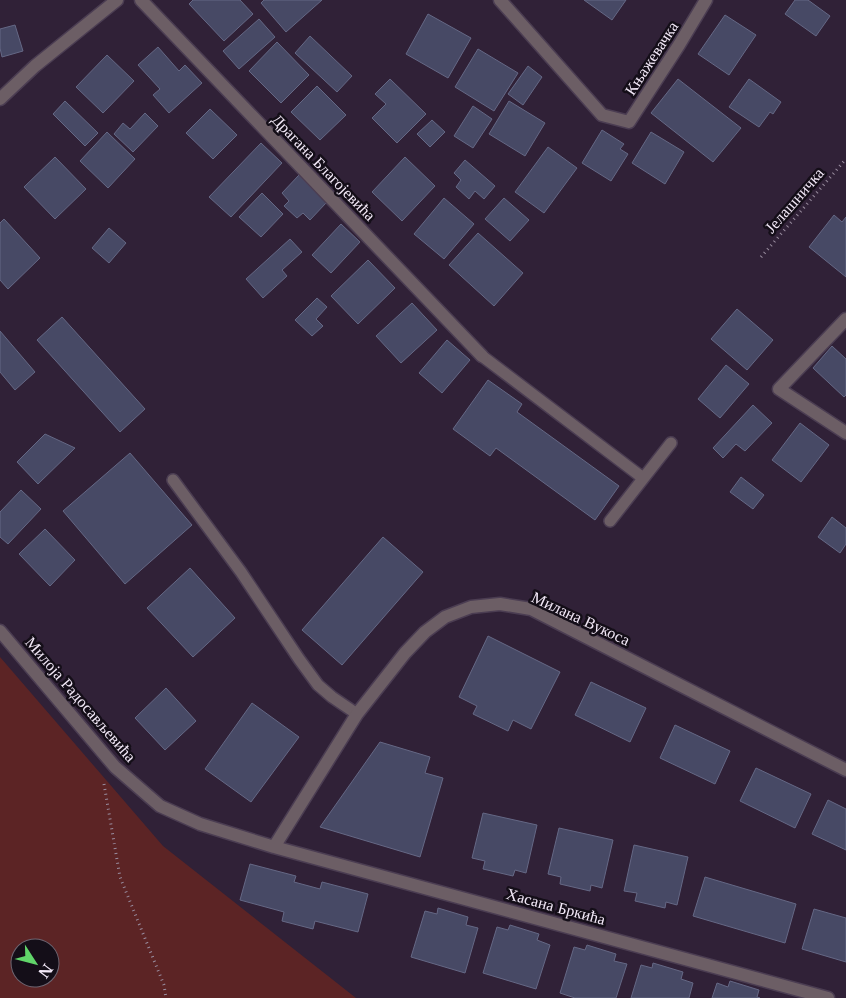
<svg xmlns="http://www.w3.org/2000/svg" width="846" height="998" font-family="'Libre Baskerville',serif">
<rect width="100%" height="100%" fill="#302137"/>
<path fill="#5c2425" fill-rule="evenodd" d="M 0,657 L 163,846 L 356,998 L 0,998 ZM 20,948 L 50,948 L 50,978 L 20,978 Z"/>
<path fill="#474965" stroke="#656885" d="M 193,0 L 240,0 L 253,14 L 224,41 L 189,4 Z
M 264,0 L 322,0 L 286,32 L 261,3 Z
M 584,0 L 626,0 L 612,20 Z
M 795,0 L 808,0 L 830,16 L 816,36 L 785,14 Z
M 428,14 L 471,38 L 448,78 L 406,54 Z
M 725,15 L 756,35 L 729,75 L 698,54 Z
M 259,19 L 275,37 L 239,69 L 223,51 Z
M 15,25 L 23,51 L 2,57 L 0,48 L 0,29 Z
M 310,36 L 352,76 L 337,92 L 295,53 Z
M 277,42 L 309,75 L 281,103 L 249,71 Z
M 158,47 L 179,71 L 185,65 L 202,83 L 169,113 L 153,95 L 160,89 L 138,65 Z
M 478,49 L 518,73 L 494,111 L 455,87 Z
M 107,55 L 134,81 L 103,113 L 76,87 Z
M 528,66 L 542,77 L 523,105 L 508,94 Z
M 390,79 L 426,114 L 397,143 L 372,118 L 386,104 L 375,94 Z
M 678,79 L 741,128 L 713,162 L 651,113 Z
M 749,79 L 781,102 L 773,114 L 770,112 L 759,127 L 729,107 Z
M 317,86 L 346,115 L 320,140 L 291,112 Z
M 65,101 L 98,133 L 85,146 L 53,114 Z
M 509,101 L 545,123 L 525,156 L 489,134 Z
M 473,106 L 492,119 L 473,148 L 454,136 Z
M 210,109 L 237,135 L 213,159 L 186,133 Z
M 145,113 L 158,126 L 133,152 L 114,134 L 123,123 L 130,129 Z
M 432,120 L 445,132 L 430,147 L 417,134 Z
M 602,130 L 624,144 L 620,149 L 628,154 L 611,181 L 582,163 Z
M 107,132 L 135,159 L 108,188 L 80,161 Z
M 651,132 L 684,152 L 665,184 L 632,163 Z
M 261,143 L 282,163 L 231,217 L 209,197 Z
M 548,147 L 577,168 L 544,213 L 515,192 Z
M 55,157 L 86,189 L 55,219 L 24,187 Z
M 405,157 L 435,186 L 402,221 L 372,192 Z
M 465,160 L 495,186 L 484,199 L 475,191 L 469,199 L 456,187 L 461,180 L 454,173 Z
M 299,175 L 326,203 L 310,220 L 303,213 L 297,218 L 284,206 L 289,201 L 282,193 Z
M 262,193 L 283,214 L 261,237 L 239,217 Z
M 444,198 L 474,224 L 444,259 L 414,234 Z
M 504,198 L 529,220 L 510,241 L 485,219 Z
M 834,215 L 842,222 L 846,217 L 846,277 L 809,247 Z
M 4,219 L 40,258 L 8,289 L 0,280 L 0,223 Z
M 341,224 L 360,242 L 331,273 L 312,255 Z
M 109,228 L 126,243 L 109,263 L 92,248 Z
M 478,233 L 523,273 L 494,306 L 449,265 Z
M 290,239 L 302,252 L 282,270 L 287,276 L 263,298 L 246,279 Z
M 368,260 L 395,288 L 358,324 L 331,296 Z
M 317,298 L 327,307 L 316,319 L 323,326 L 312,336 L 295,320 Z
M 412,303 L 437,330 L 401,363 L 376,336 Z
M 737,309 L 773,340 L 747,370 L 711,339 Z
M 62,317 L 145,409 L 120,432 L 37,340 Z
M 0,331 L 35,372 L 15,390 L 0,372 Z
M 447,340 L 470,360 L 442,393 L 419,373 Z
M 832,346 L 846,359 L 846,395 L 844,397 L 813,368 Z
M 726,365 L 749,384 L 720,418 L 698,399 Z
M 488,380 L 522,404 L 517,412 L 619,486 L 595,520 L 496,448 L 490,456 L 453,429 Z
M 753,405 L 772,423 L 745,451 L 736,444 L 723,458 L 713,448 Z
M 800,423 L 829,445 L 801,482 L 772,460 Z
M 45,434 L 75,448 L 38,484 L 17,462 Z
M 130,453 L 192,525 L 125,584 L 63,511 Z
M 741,477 L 764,495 L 753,509 L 730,492 Z
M 21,490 L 41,509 L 8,544 L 0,537 L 0,512 Z
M 832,517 L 846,528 L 846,544 L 840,553 L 818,537 Z
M 45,529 L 75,560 L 50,586 L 19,554 Z
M 383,537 L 423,572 L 342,665 L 302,630 Z
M 190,568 L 235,618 L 193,657 L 147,608 Z
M 488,636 L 560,672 L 531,729 L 513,720 L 508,731 L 473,714 L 477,706 L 459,697 Z
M 591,682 L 646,708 L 630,742 L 575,715 Z
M 166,688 L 196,721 L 165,750 L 135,718 Z
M 252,703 L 299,737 L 251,802 L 205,769 Z
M 675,725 L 730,751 L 715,784 L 660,758 Z
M 380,742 L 430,757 L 425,773 L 443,778 L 420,857 L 320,827 Z
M 756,768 L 811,794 L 795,828 L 740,801 Z
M 828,800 L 846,809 L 846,850 L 812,834 Z
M 483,813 L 537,825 L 526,873 L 515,870 L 513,876 L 483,869 L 485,861 L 472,858 Z
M 559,828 L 613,840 L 602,888 L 591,885 L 590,891 L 560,884 L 561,877 L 548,874 Z
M 634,845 L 688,857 L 677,905 L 666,902 L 665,908 L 635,901 L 637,893 L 624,891 Z
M 250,864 L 296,876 L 294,882 L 320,889 L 322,882 L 368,894 L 358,932 L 315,921 L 313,929 L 282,921 L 284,912 L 240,900 Z
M 705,877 L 796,904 L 785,943 L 693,916 Z
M 438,908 L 468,917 L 466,925 L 478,928 L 465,973 L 411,957 L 425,911 L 437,914 Z
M 814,909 L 846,918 L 846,962 L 802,949 Z
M 510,925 L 539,934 L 537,940 L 550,945 L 536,989 L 483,973 L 497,927 L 508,930 Z
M 587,945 L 616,954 L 614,961 L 627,964 L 616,998 L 575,998 L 560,993 L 574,947 L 585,950 Z
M 653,963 L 683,972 L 681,979 L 693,983 L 689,998 L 631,998 L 641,965 L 652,968 Z
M 730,981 L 759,990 L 757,997 L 760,998 L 712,998 L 717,983 L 728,987 Z"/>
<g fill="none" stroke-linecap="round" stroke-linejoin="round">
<g stroke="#4b3d52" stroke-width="14">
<path id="service" d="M 482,356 L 643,478
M 173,480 L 241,572 L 299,659 L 318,685 L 332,697 L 357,714
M 610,521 L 671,443"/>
</g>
<g stroke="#4b3d52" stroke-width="15">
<path id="minor" d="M 141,0 L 482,356
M 500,0 L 602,115 L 629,122 L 679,45 L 706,0
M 0,99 L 35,66 L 117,0
M 846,319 L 779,389 L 846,433
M 0,631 L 115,767 L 160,806 L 200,824 L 274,847 L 828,998
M 274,847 L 357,714 L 405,653 L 425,632 L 445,617 L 471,607 L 500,604 L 531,609 L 846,770"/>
</g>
<path stroke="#998d9f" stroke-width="3" stroke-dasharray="1 4" stroke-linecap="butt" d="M 761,257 L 846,159
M 104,784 L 120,877 L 164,985 L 166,998"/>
<use href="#service" stroke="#6c5e65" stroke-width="11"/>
<use href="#minor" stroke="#6c5e65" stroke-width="12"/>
</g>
<g text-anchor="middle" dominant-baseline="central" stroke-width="5" stroke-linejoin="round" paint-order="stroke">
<g font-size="16" fill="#f2e8f7" stroke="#140e18">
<text transform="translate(651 58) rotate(-57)">Књажевачка</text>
<text transform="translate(324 167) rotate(46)">Драгана Благојевића</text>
<text transform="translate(794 200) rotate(-49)">Јелашничка</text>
<text transform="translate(581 618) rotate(25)">Милана Вукоса</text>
<text transform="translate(81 699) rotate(49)">Милоја Радосављевића</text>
<text transform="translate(556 906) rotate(15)">Хасана Бркића</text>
</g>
</g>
<g transform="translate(35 963) rotate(126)"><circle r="24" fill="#140e18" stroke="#6d6571"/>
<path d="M0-4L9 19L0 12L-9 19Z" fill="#61d56a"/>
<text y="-8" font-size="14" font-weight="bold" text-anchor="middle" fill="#f2e8f7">N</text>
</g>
</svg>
